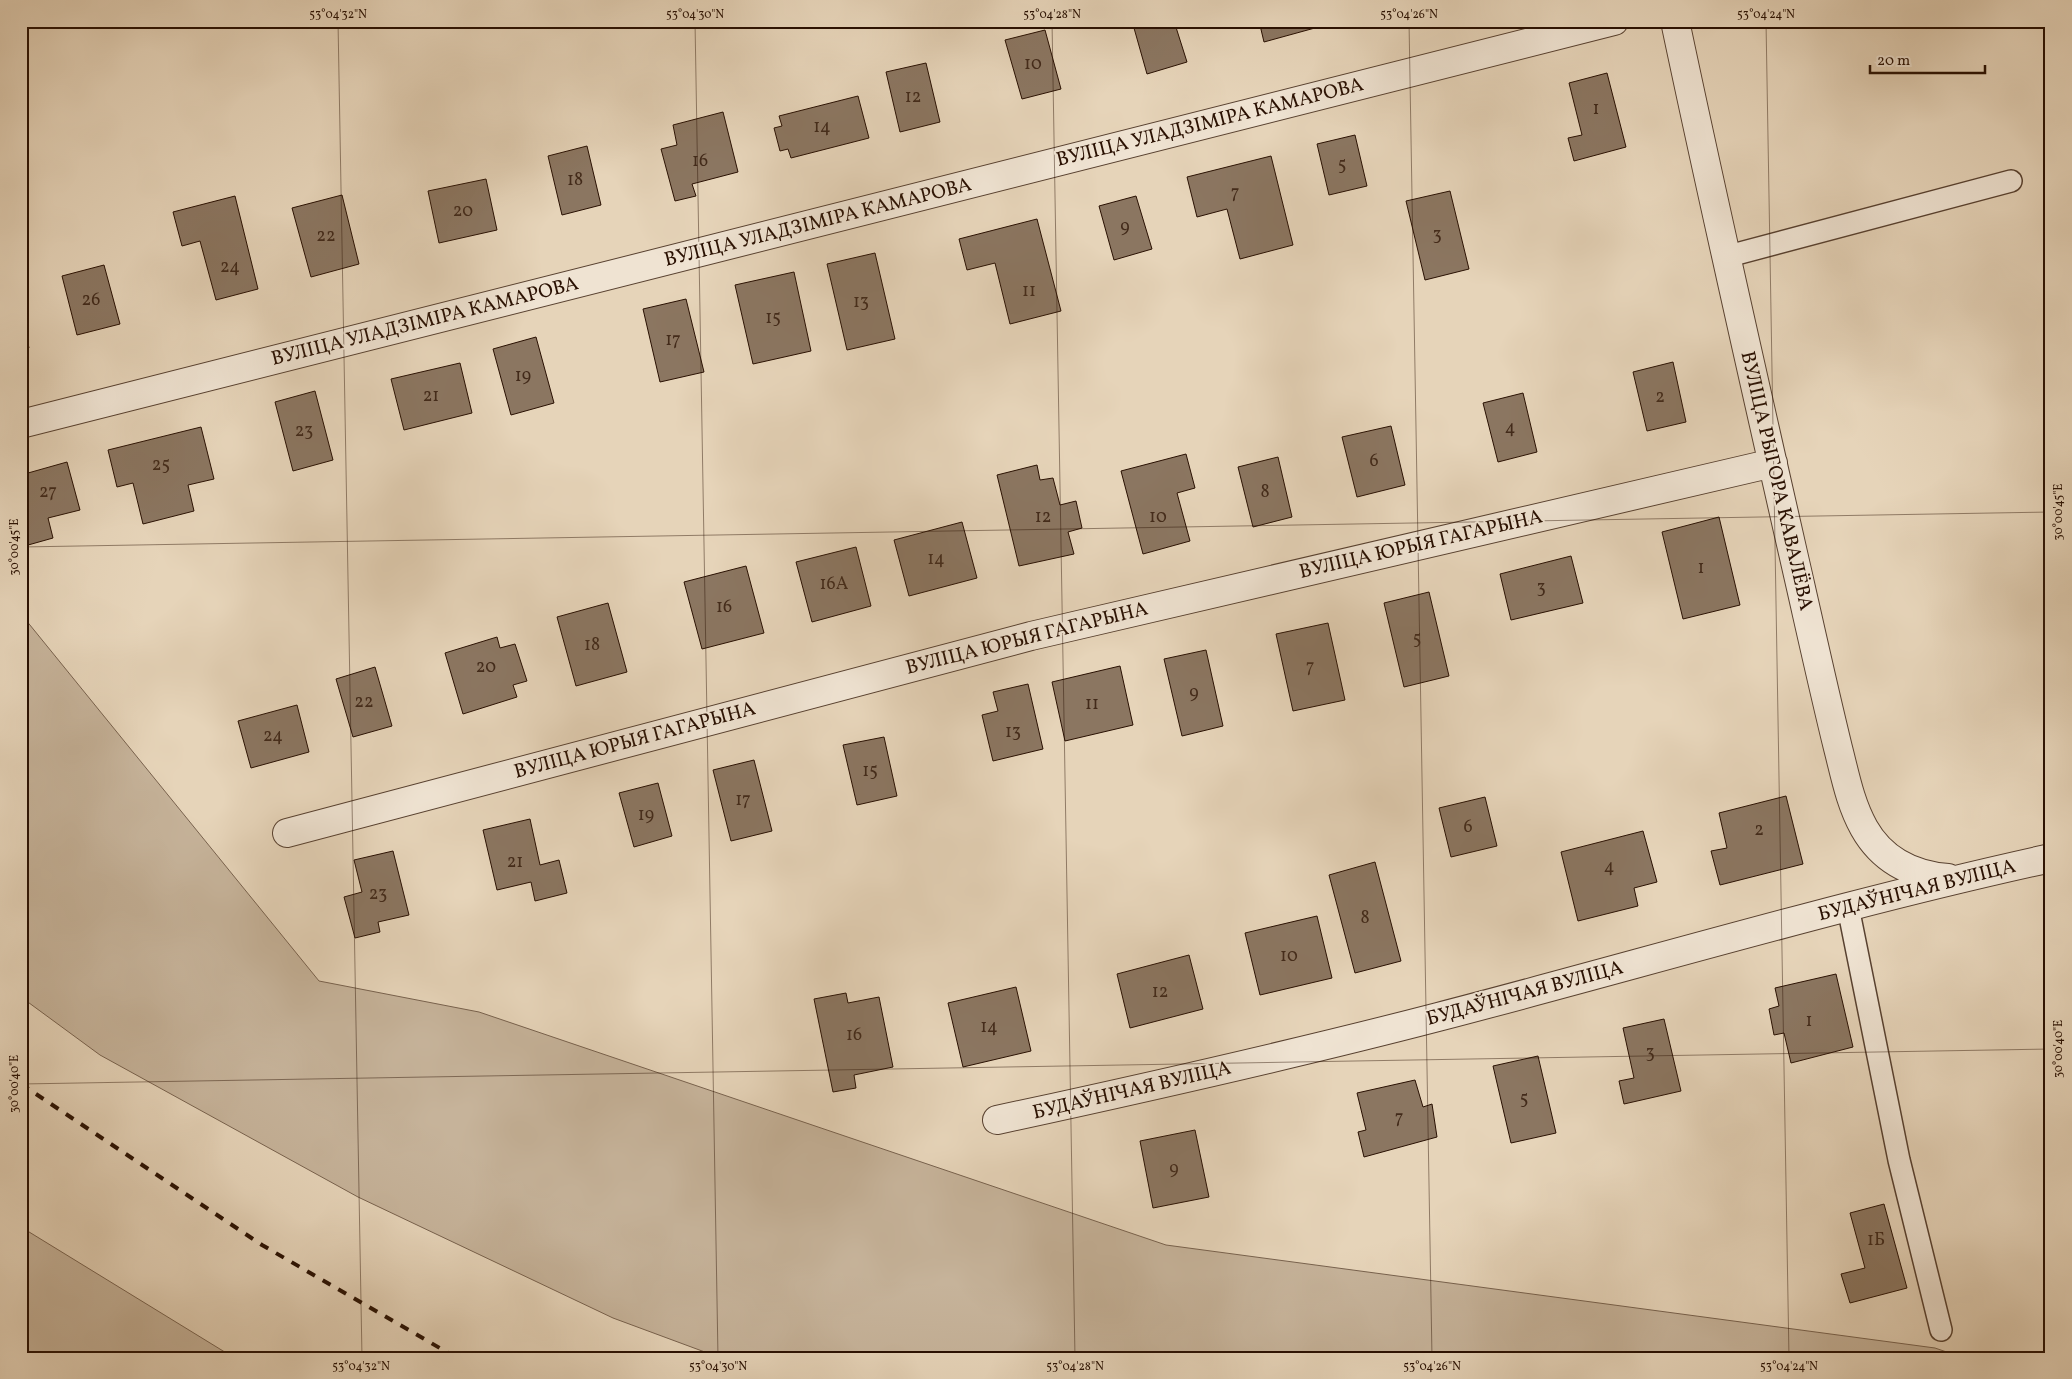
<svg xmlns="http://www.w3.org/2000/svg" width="2072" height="1379" font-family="Vollkorn,serif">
<rect width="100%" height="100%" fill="#e6d4b9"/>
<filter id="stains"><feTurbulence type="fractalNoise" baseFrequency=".004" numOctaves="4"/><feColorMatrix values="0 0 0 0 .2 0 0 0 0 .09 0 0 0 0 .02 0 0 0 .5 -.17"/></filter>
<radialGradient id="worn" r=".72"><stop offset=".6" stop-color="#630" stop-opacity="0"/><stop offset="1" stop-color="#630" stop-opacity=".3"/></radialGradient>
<path fill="#c6b39a" stroke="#78624e" d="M 21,614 L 319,981 L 479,1012 L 1166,1245 L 1935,1348 L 1964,1358 L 721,1358 L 613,1318 L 358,1197 L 100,1055 L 21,997 Z
M 21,1227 L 228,1354 L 234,1358 L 21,1358 Z"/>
<path fill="#8b7661" stroke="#291002" d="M 1132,21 L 1174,21 L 1187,62 L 1147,74 Z
M 1259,21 L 1332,21 L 1333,23 L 1264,42 Z
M 1045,30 L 1061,89 L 1022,99 L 1005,40 Z
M 926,63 L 940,122 L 900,132 L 886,72 Z
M 1607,73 L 1626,147 L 1574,161 L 1568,138 L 1582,135 L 1569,83 Z
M 858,96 L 869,138 L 791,158 L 788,149 L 780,151 L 774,128 L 782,126 L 779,116 Z
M 723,112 L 738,172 L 692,184 L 696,196 L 675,201 L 661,149 L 677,145 L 673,125 Z
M 1355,135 L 1367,186 L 1329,195 L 1317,144 Z
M 587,146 L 601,205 L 562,215 L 548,156 Z
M 1271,156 L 1293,245 L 1240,259 L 1227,209 L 1197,217 L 1187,177 Z
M 486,179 L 497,230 L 439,243 L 428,191 Z
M 1450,191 L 1469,269 L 1425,280 L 1406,201 Z
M 342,195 L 359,264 L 311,277 L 292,208 Z
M 235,196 L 258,289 L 216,300 L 200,241 L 182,246 L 173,212 Z
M 1136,196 L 1152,249 L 1114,260 L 1099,206 Z
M 1037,219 L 1061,311 L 1010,324 L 995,263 L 967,270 L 959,239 Z
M 875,253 L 895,339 L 847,350 L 827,264 Z
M 104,265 L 120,324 L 77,335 L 62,276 Z
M 794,272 L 811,351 L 753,364 L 735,285 Z
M 686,299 L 704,372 L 660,382 L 643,309 Z
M 21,315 L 29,348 L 21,350 Z
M 536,337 L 554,403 L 511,415 L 493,349 Z
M 1673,362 L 1686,422 L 1647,431 L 1633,372 Z
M 460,363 L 472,413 L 404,430 L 391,379 Z
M 315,391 L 333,460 L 293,471 L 275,402 Z
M 1523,393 L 1537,452 L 1498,462 L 1483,403 Z
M 1391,426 L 1405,485 L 1357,497 L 1342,437 Z
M 201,427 L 214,479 L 188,485 L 194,511 L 143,524 L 133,483 L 117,487 L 108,450 Z
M 1186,454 L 1195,488 L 1177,493 L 1190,541 L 1143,554 L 1121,471 Z
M 1278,457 L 1292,517 L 1253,527 L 1238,467 Z
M 67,462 L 80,510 L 48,518 L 53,538 L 21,547 L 21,475 Z
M 1037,465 L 1040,480 L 1053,478 L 1060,505 L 1076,501 L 1082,528 L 1068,532 L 1074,554 L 1019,566 L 997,475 Z
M 1719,517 L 1740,605 L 1683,619 L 1662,532 Z
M 962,522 L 977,578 L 909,596 L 894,540 Z
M 856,547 L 871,606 L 812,622 L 796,562 Z
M 1571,556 L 1583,603 L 1511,620 L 1500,574 Z
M 746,566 L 764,633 L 702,649 L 684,582 Z
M 1429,592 L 1449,676 L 1404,687 L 1384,603 Z
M 608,603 L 627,672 L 576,686 L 557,617 Z
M 1328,623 L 1345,700 L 1293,711 L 1276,634 Z
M 497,637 L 500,648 L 515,644 L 527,681 L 513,685 L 517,697 L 463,714 L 445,653 Z
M 1206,650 L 1223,726 L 1182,736 L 1164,659 Z
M 1120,666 L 1133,725 L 1065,741 L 1052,682 Z
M 375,667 L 392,726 L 353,737 L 336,679 Z
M 1028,684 L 1043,749 L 993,761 L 982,715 L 998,711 L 993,692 Z
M 297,705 L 309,752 L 251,768 L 238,721 Z
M 884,737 L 897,796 L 857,805 L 843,745 Z
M 754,760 L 772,831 L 731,841 L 713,770 Z
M 658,783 L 672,836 L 634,847 L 619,793 Z
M 1786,796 L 1803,864 L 1720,885 L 1711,851 L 1727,848 L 1719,813 Z
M 1485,797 L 1497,846 L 1451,857 L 1439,808 Z
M 530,819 L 540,865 L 559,860 L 567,893 L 535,901 L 531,882 L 497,890 L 483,830 Z
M 1643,831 L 1657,882 L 1634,888 L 1638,906 L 1578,921 L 1561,852 Z
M 393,851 L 409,915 L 378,922 L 380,932 L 355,938 L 344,897 L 362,892 L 354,860 Z
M 1375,862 L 1401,961 L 1355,973 L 1329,875 Z
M 1317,916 L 1332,978 L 1260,995 L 1245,933 Z
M 1189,955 L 1203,1009 L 1130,1028 L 1117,974 Z
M 1836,974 L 1853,1047 L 1791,1063 L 1784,1033 L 1774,1035 L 1769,1009 L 1779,1006 L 1775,988 Z
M 1016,987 L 1031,1051 L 963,1067 L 948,1003 Z
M 846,993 L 848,1003 L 879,997 L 893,1067 L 854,1075 L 856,1088 L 833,1092 L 814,999 Z
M 1664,1019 L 1681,1091 L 1624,1104 L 1619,1081 L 1634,1078 L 1623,1028 Z
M 1538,1056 L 1556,1133 L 1511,1143 L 1493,1066 Z
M 1415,1080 L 1423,1107 L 1432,1104 L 1437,1137 L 1364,1157 L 1358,1132 L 1366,1130 L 1357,1093 Z
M 1195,1130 L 1209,1197 L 1153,1208 L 1140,1141 Z
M 1884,1204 L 1907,1288 L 1850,1303 L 1841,1274 L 1865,1268 L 1850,1213 Z"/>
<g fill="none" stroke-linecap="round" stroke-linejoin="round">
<g stroke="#584130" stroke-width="24">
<path id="service" d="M 1725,257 L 2011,181
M 1848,907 L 1899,1160 L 1941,1330"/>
</g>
<g stroke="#584130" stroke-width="30">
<path id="minor" d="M 1675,21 C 1715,211 1758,399 1801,588 C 1813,641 1825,695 1838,748 C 1845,775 1850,803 1864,828 C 1882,860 1912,875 1948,878
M 21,424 L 1614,21
M 287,833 L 1031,636 L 1773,463
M 997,1120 C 1145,1088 1292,1055 1438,1017 C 1642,964 1845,903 2051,858"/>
</g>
<use href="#service" stroke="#efe3d2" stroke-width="21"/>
<use href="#minor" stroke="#efe3d2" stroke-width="28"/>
<path stroke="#291002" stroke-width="4" stroke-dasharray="9 9" stroke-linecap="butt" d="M 21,1084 L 262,1245 L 457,1358"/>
</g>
<path fill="none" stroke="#291002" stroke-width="1" stroke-opacity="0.45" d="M 338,21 L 362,1358M 695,21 L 718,1358M 1052,21 L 1075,1358M 1409,21 L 1432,1358M 1766,21 L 1789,1358M 21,547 L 2051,512M 21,1084 L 2051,1049"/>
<g text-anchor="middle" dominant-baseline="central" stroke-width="4" stroke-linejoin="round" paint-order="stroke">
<g font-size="18" fill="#422a1a">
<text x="1033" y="64">10</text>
<text x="913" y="97">12</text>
<text x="1596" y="109">1</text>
<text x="822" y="127">14</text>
<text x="700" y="161">16</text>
<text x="1342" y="165">5</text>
<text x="575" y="180">18</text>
<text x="1235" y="193">7</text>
<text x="463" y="211">20</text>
<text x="1125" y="227">9</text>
<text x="1437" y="235">3</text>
<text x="326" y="236">22</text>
<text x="230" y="267">24</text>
<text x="1029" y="291">11</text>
<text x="91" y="300">26</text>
<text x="861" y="302">13</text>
<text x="773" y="318">15</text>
<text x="673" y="340">17</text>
<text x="523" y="376">19</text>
<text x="431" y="396">21</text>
<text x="1660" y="397">2</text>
<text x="1510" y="428">4</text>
<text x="304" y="431">23</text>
<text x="1374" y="461">6</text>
<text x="161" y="465">25</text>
<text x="48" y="492">27</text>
<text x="1265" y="492">8</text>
<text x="1043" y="517">12</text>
<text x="1158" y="517">10</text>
<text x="936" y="559">14</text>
<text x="1701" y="568">1</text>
<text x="834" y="584">16А</text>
<text x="1541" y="588">3</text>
<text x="724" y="607">16</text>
<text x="1417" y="639">5</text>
<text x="592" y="645">18</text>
<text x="486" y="667">20</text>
<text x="1310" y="667">7</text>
<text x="1194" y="693">9</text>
<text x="364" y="702">22</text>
<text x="1092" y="704">11</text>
<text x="1013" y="732">13</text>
<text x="273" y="736">24</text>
<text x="870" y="771">15</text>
<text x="743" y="800">17</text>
<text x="646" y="815">19</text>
<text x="1468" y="827">6</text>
<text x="1759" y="830">2</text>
<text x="515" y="862">21</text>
<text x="1609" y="867">4</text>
<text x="378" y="894">23</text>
<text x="1365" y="918">8</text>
<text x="1289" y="956">10</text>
<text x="1160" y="992">12</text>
<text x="1809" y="1021">1</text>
<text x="989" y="1027">14</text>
<text x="854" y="1035">16</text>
<text x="1650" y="1053">3</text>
<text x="1524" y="1099">5</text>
<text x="1399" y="1118">7</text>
<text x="1174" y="1169">9</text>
<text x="1876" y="1240">1Б</text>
</g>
<g font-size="20" fill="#291002" stroke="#efe3d2">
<text transform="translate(1210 123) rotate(-14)">ВУЛІЦА УЛАДЗІМІРА КАМАРОВА</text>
<text transform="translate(818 223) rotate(-14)">ВУЛІЦА УЛАДЗІМІРА КАМАРОВА</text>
<text transform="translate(425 322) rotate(-14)">ВУЛІЦА УЛАДЗІМІРА КАМАРОВА</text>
<text transform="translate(1776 481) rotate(77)">ВУЛІЦА РЫГОРА КАВАЛЁВА</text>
<text transform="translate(1421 545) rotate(-13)">ВУЛІЦА ЮРЫЯ ГАГАРЫНА</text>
<text transform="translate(1027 639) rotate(-14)">ВУЛІЦА ЮРЫЯ ГАГАРЫНА</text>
<text transform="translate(635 741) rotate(-15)">ВУЛІЦА ЮРЫЯ ГАГАРЫНА</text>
<text transform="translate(1917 891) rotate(-14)">БУДАЎНІЧАЯ ВУЛІЦА</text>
<text transform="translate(1525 994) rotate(-15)">БУДАЎНІЧАЯ ВУЛІЦА</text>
<text transform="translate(1132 1091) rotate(-13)">БУДАЎНІЧАЯ ВУЛІЦА</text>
</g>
</g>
<rect width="2072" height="1379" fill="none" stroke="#e6d4b9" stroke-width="55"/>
<path d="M1870 65v8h115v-8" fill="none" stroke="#291002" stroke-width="2.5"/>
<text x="1877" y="65" font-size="15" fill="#291002" stroke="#efe3d2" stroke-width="4" paint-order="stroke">20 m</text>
<rect x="28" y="28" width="2016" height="1324" fill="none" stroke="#291002" stroke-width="2"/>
<g font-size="12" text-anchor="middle" fill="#291002">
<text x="338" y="18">53°04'32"N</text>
<text x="695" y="18">53°04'30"N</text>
<text x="1052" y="18">53°04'28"N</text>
<text x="1409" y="18">53°04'26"N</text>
<text x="1766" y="18">53°04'24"N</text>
<text transform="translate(2058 512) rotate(-90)" y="4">30°00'45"E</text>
<text transform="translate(14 547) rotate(-90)" y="4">30°00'45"E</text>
<text transform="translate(2058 1049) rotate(-90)" y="4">30°00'40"E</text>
<text transform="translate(14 1084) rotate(-90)" y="4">30°00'40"E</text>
<text x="361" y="1370">53°04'32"N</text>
<text x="718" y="1370">53°04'30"N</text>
<text x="1075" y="1370">53°04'28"N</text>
<text x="1432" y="1370">53°04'26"N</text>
<text x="1789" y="1370">53°04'24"N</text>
</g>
<rect width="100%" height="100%" filter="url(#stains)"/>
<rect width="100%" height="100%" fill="url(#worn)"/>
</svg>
